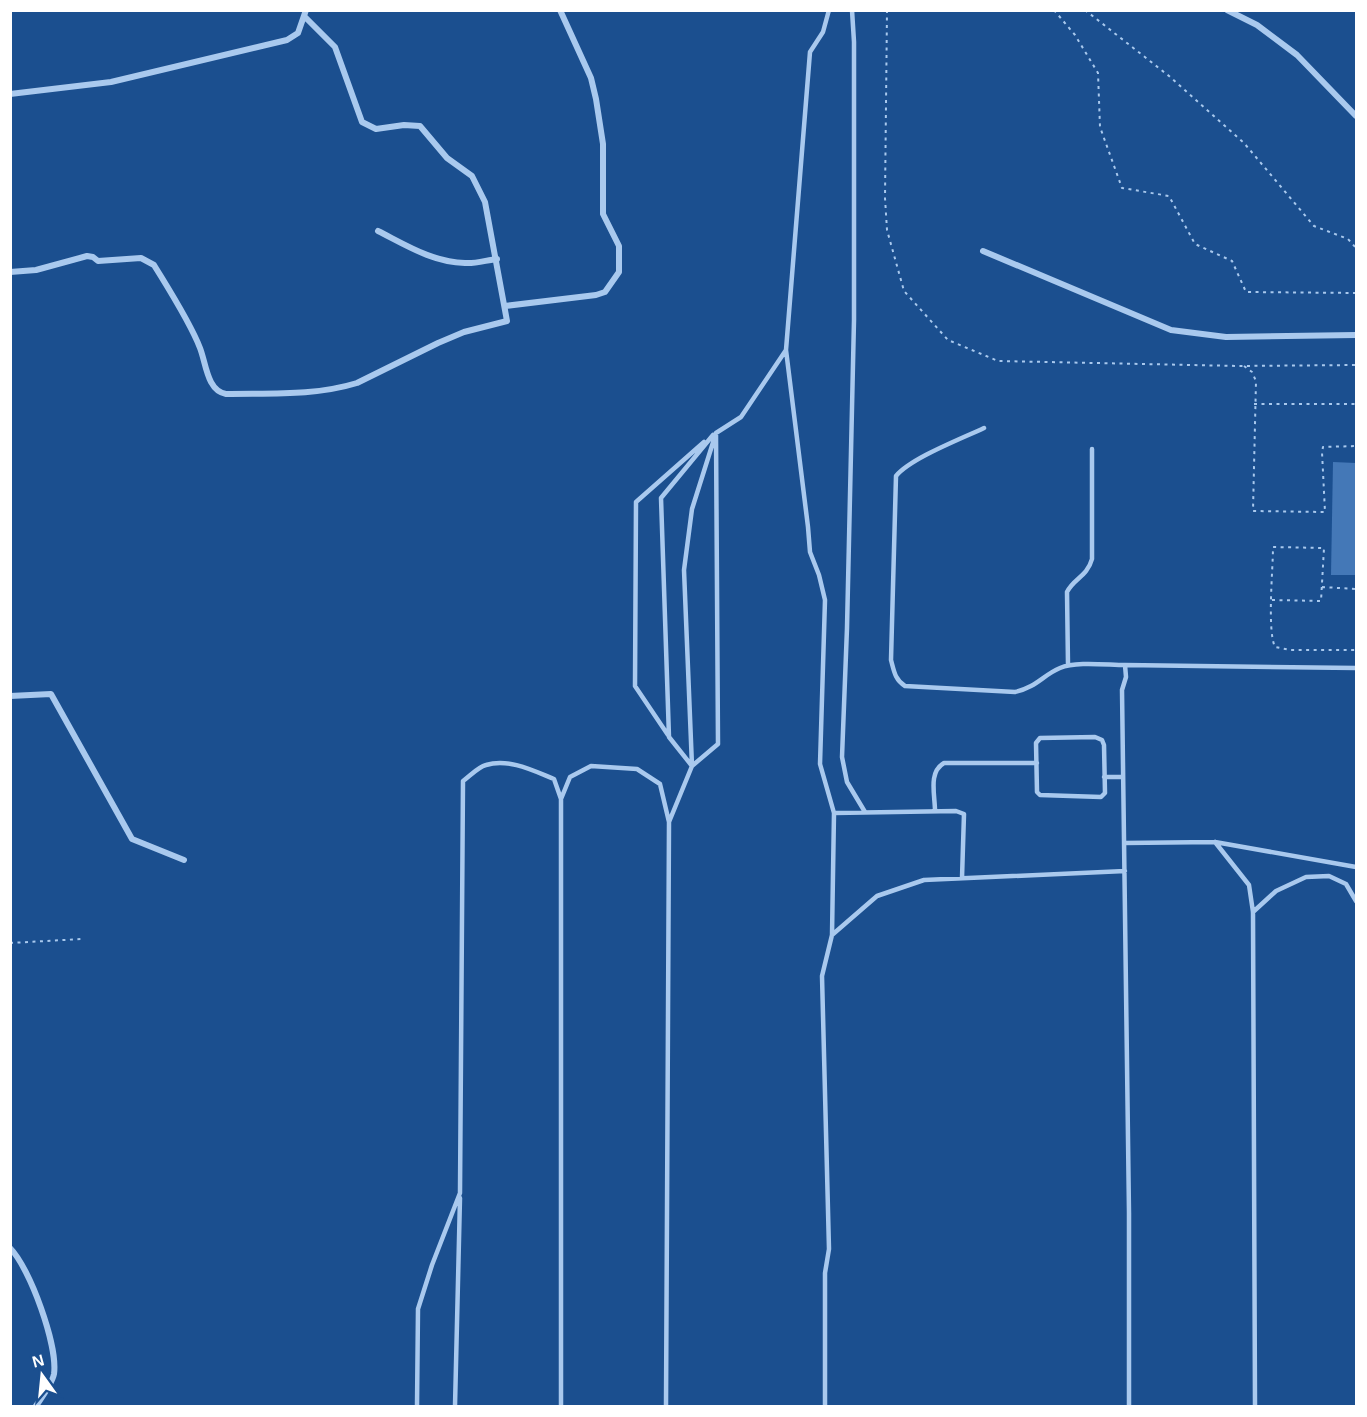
<svg xmlns="http://www.w3.org/2000/svg" width="1367" height="1417" font-family="Arial,sans-serif">
<rect width="100%" height="100%" fill="#1b4f8f"/>
<path fill="#4478b7" d="M 1333,462 L 1356,463 L 1356,575 L 1331,575 Z"/>
<g fill="none" stroke-linecap="round" stroke-linejoin="round">
<path stroke="#a9c9ee" stroke-width="2" stroke-dasharray="3 4.5" stroke-linecap="butt" d="M 887,10 L 885,198 L 887,230 L 904,291 L 948,340 L 998,361 L 1239,366 L 1356,365
M 1054,10 L 1075,35 L 1098,73 L 1100,127 L 1122,188 L 1169,196 L 1195,244 L 1232,261 L 1246,292 L 1356,293
M 1085,10 L 1169,76 L 1244,143 L 1314,226 L 1348,239 L 1356,248
M 1244,366 L 1252,372 L 1256,381 L 1253,511 L 1325,512 L 1322,452 L 1323,447 L 1356,446
M 1254,404 L 1356,404
M 1322,587 L 1356,589
M 1272,600 L 1321,601 L 1324,548 L 1273,547 C 1273,569 1267,630 1275,647 L 1291,650 L 1356,650
M 10,943 L 81,939"/>
<path stroke="#a9c9ee" stroke-width="4.5" d="M 852,10 L 854,42 L 854,320 L 847,628 L 842,757 L 847,782 L 865,812
M 786,350 L 808,527 L 810,552 L 819,575 L 825,600 L 820,764 L 834,813 L 832,935
M 984,428 C 961,439 911,458 896,476 L 891,660 C 894,671 895,680 905,686 L 1015,692 C 1037,687 1043,675 1060,668 C 1076,661 1107,665 1125,665
M 1068,665 L 1067,592 C 1074,578 1087,577 1092,559 L 1092,449
M 668,735 L 635,686 L 636,502 L 704,442
M 1095,737 L 1102,740 L 1104,745 L 1105,793 L 1101,797 L 1040,795 L 1037,792 L 1036,743 L 1040,738 Z
M 692,766 L 718,744 L 716,433 L 741,417 L 786,350 L 810,52 L 823,32 L 829,10
M 692,766 L 669,737 L 661,498 L 713,435
M 1104,777 L 1123,777
M 561,799 L 570,777 L 591,766 L 637,769 L 660,784 L 669,822
M 935,811 C 935,795 928,772 944,763 L 1037,763
M 834,813 L 956,811 L 964,814 L 962,878
M 1215,842 L 1249,885 L 1253,912 L 1255,1406
M 1124,843 L 1215,842 L 1356,867
M 1253,912 L 1276,891 L 1306,877 L 1329,876 L 1346,884 L 1356,901
M 417,1406 L 418,1309 L 432,1265 L 460,1193 L 463,781 C 470,776 478,767 486,765 C 509,758 534,771 554,779 L 561,799 L 561,1406
M 455,1406 L 460,1198
M 666,1406 L 669,822 L 692,766 L 684,570 L 692,509 L 716,433
M 825,1406 L 825,1273 L 829,1249 L 822,976 L 832,935 L 877,896 L 924,880 L 1125,871
M 1129,1406 L 1129,1213 L 1122,690 L 1126,677 L 1125,665 L 1356,668"/>
<path stroke="#a9c9ee" stroke-width="6" d="M 1227,10 L 1257,25 L 1297,55 L 1356,116
M 10,94 L 111,82 L 287,40 L 298,33 L 306,10
M 378,231 C 406,245 432,262 465,263 C 475,264 487,260 497,259
M 983,251 L 1171,330 L 1226,337 L 1356,335
M 10,272 L 36,270 L 87,256 L 93,257 L 98,261 L 141,258 L 154,265 C 168,288 190,322 200,348 C 206,363 207,391 226,394 C 269,393 315,396 357,383 L 438,343 L 464,332 L 507,321 L 485,202 L 472,176 L 447,158 L 420,126 L 404,125 L 376,129 L 362,122 L 335,47 L 305,17
M 505,306 L 596,295 L 605,292 L 619,272 L 619,246 L 603,214 L 603,144 L 596,99 L 591,78 L 560,10
M 10,696 L 51,694 L 132,839 L 184,860
M 10,1248 C 30,1268 58,1346 54,1374 C 52,1384 42,1397 36,1406"/>
</g>
<rect width="1367" height="1417" fill="none" stroke="#ffffff" stroke-width="24"/>
<g transform="translate(42 1375) rotate(345)" stroke="#1b4f8f" stroke-width="4.5" paint-order="stroke">
<path d="M0-4.5L10 22L0 15L-10 22Z" fill="#ffffff"/>
<text y="-9" font-size="16" font-weight="bold" text-anchor="middle" fill="#ffffff">N</text>
</g>
</svg>
